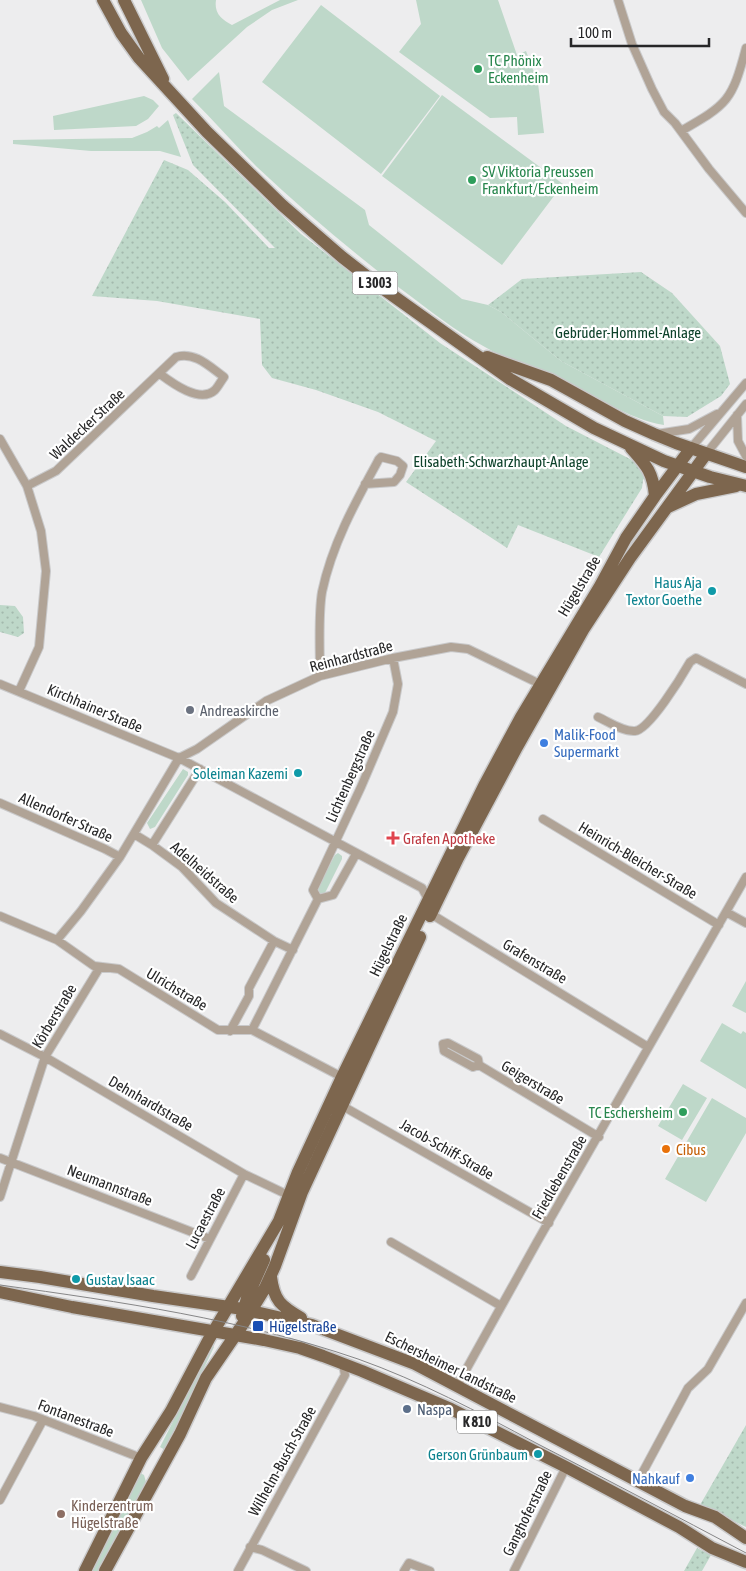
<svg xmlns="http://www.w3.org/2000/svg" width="746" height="1571" font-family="'Asap Condensed',sans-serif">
<defs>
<pattern id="park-dots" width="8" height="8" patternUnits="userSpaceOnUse" patternTransform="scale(1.25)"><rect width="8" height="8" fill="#bed8c9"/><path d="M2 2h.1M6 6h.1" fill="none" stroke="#a3b9ad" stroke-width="1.8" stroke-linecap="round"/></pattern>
</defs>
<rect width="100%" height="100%" fill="#ededee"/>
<path fill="#bed8c9" d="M 141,0 L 216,0 C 214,13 221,19 232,25 L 280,0 L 298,0 L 272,10 L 247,27 L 188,81 L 162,48 Z
M 416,0 L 498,0 L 517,55 L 526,51 L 538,83 L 544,133 L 518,135 L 517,117 L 490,118 L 399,52 L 421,24 Z
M 321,5 L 440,96 L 381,174 L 262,82 Z
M 219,72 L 224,106 L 365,210 L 369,225 L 462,299 L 488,305 L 501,312 L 561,361 L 663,416 L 664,425 C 627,419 596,395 561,379 C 536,367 510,362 485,347 C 455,331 428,309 401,289 C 351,251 303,210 257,167 C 235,145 214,121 192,99 Z
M 442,95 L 563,184 L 502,265 L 382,176 Z
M 144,96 L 153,100 L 159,106 L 148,119 L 136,126 L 54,130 L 53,116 Z
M 168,120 L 181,157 L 160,151 L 91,151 L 13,144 L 13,140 L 132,138 L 147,132 L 157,126 L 159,128 Z
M 183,769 L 188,772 L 188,775 L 155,827 L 150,829 L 147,823 Z
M 338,853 L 342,856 L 342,859 L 325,893 L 319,895 L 317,888 L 335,855 Z
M 746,981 L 746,1013 L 732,1006 Z
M 722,1023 L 741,1034 L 743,1031 L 746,1033 L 746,1089 L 700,1061 Z
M 683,1084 L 707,1098 L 682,1140 L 658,1126 Z
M 712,1098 L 746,1118 L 746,1133 L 706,1202 L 665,1179 Z
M 212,1345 L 214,1347 L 165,1450 L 160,1447 Z
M 140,1473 L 144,1475 L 146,1482 L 119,1532 L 101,1571 L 88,1571 Z"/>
<path fill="url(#park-dots)" d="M 176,113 L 301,234 L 440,343 L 566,426 L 630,459 L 640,467 L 646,476 L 643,480 L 642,488 L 599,557 L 518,525 L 507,548 L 406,482 L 436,441 L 378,412 L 316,390 L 272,378 L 262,365 L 260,319 L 157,301 L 92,296 L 164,160 L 188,170 L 225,202 L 269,248 L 275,248 L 193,165 L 173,115 Z
M 641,272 L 672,293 L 720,346 L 730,384 L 721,396 L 687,417 L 663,416 L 561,361 L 501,312 L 488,305 L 522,279 Z
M 0,605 L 15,606 L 23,617 L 24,633 L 18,637 L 0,632 Z
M 746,1425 L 746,1527 L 700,1505 Z
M 697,1548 L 711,1555 L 702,1571 L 684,1571 Z"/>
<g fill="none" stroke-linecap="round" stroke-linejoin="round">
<g stroke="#c9c9ca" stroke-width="10">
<path id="minor" d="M 618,0 L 632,44 L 652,89 L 664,112 L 675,123 L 709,169 L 746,213
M 681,131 C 728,104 732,101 746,48
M 737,415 L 738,441 L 746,456
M 657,434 L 689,429 L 717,414
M 0,439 L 27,486 L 41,531 L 46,571 L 39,647 L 19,691
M 691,448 L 746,383
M 706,454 L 746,404
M 27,486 L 56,471 L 176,357 C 195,351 210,367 224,377 C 221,381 218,387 215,390 C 200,404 172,383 160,374
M 320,676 C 320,650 318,616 322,592 C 332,544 356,501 379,459 L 381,457 L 397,461 L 403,466 L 400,475 L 394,482 L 365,484
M 0,684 L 179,758 L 422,888 L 428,899 L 431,914 L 648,1047
M 598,717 C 609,722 623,732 635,731 C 649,730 682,676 690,662 L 696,658 L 746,684
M 0,803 L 105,849 L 120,857
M 543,819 L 719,925
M 134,834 L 152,845 L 200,769
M 152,845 L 182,867 L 216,903 L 274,941 L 293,950
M 318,899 L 313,890 L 361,787 L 393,712 L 398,684 L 393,658
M 726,912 L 746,923
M 0,916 L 57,940 L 94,966 L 119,969 L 218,1030 L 252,1030 L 342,1077
M 57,940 L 81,911 L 120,857 L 179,758 L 197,749 L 266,701 L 320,676 L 393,658 L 451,647 L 468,649 L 540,684
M 252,1030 L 318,899 L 333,895 L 356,854
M 230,1031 L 249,996 L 249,988 L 274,941
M 0,1034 L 45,1057 L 244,1174 L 288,1195
M 448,1043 L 478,1059 L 479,1065 L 473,1067 L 444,1051 L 443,1044 Z
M 479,1065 L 599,1137
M 339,1104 L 549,1223
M 0,1158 L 210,1239
M 0,1197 L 45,1057 L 100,967
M 391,1242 L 501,1306
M 191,1276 L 244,1174
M 457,1386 L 537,1242 L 746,877
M 0,1407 L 34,1416 L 141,1458
M 638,1481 L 688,1388 L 708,1369 L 746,1303
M 0,1500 L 43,1420
M 250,1547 L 262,1550 L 306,1571
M 238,1571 L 345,1375 L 343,1364
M 404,1571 L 409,1563 L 430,1571
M 514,1571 L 566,1467"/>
</g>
<g stroke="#c9c9ca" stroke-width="15">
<path id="primary" d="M 103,0 L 121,33 L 139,58 L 207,132 L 282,205 L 342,257 L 378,285 L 510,379 L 594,428 L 664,461 L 710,477 L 746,486
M 124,0 L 163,79
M 487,357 L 551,380 L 625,421 L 654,434 L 676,443 L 746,467
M 631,448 C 646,465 653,472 655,496
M 668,507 L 696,494 L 736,486
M 430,916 L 458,858 L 517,747 L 583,630 L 630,558 L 706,454
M 0,1272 L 40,1277 L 153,1296 L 243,1309 L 312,1325 L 415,1364 L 685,1506 L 715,1517 L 746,1538
M 271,1277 C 274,1301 281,1306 301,1318
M 0,1292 L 72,1307 L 264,1340 L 300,1348 L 323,1356 L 362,1371 L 451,1409 L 566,1467 L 679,1527 L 712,1548 L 746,1562
M 242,1316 L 247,1298 L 264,1260
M 85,1571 L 141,1458 L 171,1411 L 209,1339 L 279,1221 L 298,1172 L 342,1077 L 485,784 L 521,717 L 600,586 L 626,538 L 655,496 L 691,448
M 105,1571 L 180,1434 L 206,1378 L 243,1324 L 265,1288 L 275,1266 L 302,1192 L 420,937"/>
</g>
<use href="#minor" stroke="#b0a396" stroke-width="8"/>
<use href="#primary" stroke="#7d664e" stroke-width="12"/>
<path stroke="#868687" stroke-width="1" d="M 0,1285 C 122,1302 241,1319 358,1359 C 420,1381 478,1412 536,1443 C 606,1479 676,1516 746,1553"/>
</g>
<g fill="#2e9e5b" stroke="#fff" stroke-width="2">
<circle cx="478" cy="69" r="5"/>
<circle cx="472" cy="180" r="5"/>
<circle cx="683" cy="1112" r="5"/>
</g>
<g fill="#0f9aa8" stroke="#fff" stroke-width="2">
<circle cx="712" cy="591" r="5"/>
<circle cx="298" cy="773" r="5"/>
<circle cx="76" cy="1279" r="5"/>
<circle cx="538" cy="1454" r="5"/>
</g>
<circle fill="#6b7280" stroke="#fff" stroke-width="2" cx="190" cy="710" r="5"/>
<g fill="#3f7fe0" stroke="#fff" stroke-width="2">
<circle cx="544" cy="743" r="5"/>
<circle cx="690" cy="1478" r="5"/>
</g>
<path fill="#e0444e" stroke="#fff" stroke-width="2" d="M390.5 830.5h5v5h5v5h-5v5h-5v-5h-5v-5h5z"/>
<circle fill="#e8710a" stroke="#fff" stroke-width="2" cx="666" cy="1149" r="5"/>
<rect fill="#1a4fb4" stroke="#fff" stroke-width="2" x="252" y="1320" width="12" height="12" rx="2.5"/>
<circle fill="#5c6f8a" stroke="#fff" stroke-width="2" cx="407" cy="1409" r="5"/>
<circle fill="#8d6e63" stroke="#fff" stroke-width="2" cx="61" cy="1514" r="5"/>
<g text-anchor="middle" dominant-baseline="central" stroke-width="4.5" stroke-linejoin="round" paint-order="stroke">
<g fill="#fff" stroke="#686868" stroke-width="1">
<rect x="352.5" y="271.5" width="45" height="23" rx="4"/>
<rect x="457" y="1410.5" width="40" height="23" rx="4"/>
</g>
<g font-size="14" font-weight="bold" fill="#272728">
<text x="375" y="283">L 3003</text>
<text x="477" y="1422">K 810</text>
</g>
<g font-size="15" fill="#27864d" stroke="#fff" text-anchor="start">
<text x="488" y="60">TC Phönix<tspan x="488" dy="17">Eckenheim</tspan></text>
<text x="482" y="171">SV Viktoria Preussen<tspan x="482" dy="17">Frankfurt/Eckenheim</tspan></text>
<text x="673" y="1112" text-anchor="end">TC Eschersheim</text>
</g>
<g font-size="15" fill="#0d412a" stroke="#fff">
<text x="628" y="332">Gebrüder-Hommel-Anlage</text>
<text x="501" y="461">Elisabeth-Schwarzhaupt-Anlage</text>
</g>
<g font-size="15" fill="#272728" stroke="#fff">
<text transform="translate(87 424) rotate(-43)">Waldecker Straße</text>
<text transform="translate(579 586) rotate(-59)">Hügelstraße</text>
<text transform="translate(351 656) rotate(-15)">Reinhardstraße</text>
<text transform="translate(95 708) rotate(23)">Kirchhainer Straße</text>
<text transform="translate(350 776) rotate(-66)">Lichtenbergstraße</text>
<text transform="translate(66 817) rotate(24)">Allendorfer Straße</text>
<text transform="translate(638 860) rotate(31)">Heinrich-Bleicher-Straße</text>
<text transform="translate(205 872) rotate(41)">Adelheidstraße</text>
<text transform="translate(388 945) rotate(-64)">Hügelstraße</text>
<text transform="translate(535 961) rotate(31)">Grafenstraße</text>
<text transform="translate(177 989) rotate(31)">Ulrichstraße</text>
<text transform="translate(54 1016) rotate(-59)">Körberstraße</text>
<text transform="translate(533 1082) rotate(31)">Geigerstraße</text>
<text transform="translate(151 1103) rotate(30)">Dehnhardtstraße</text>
<text transform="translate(447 1149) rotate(30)">Jacob-Schiff-Straße</text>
<text transform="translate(559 1177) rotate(-60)">Friedlebenstraße</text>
<text transform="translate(110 1185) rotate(21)">Neumannstraße</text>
<text transform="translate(205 1218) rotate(-62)">Lucaestraße</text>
<text transform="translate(451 1367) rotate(26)">Eschersheimer Landstraße</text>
<text transform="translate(76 1418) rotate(21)">Fontanestraße</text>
<text transform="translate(282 1461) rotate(-61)">Wilhelm-Busch-Straße</text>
<text transform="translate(527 1513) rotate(-64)">Ganghoferstraße</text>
</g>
<g font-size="15" fill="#0d838f" stroke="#fff" text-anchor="end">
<text x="702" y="582">Haus Aja<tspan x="702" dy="17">Textor Goethe</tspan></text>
<text x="288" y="773">Soleiman Kazemi</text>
<text x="86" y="1279" text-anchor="start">Gustav Isaac</text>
<text x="528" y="1454">Gerson Grünbaum</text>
</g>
<g font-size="15" fill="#5b616d" stroke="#fff" text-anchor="start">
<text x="200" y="710">Andreaskirche</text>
</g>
<g font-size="15" fill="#366cbe" stroke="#fff" text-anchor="start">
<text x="554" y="734">Malik-Food<tspan x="554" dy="17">Supermarkt</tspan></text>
<text x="680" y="1478" text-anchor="end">Nahkauf</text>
</g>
<g font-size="15" fill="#be3a42" stroke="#fff" text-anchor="start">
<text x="403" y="838">Grafen Apotheke</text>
</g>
<g font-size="15" fill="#c56008" stroke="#fff" text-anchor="start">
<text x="676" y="1149">Cibus</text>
</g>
<g font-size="15" fill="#164399" stroke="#fff" text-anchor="start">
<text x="269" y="1326">Hügelstraße</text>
</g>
<g font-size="15" fill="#4e5e75" stroke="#fff" text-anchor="start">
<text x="417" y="1409">Naspa</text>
</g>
<g font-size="15" fill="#785e54" stroke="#fff" text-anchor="start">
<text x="71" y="1505">Kinderzentrum<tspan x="71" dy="17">Hügelstraße</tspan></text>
</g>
</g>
<path d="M571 38v8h138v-8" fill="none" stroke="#272728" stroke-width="2.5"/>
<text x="578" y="38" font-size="15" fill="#272728" stroke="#ffffff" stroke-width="4" paint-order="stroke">100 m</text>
</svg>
